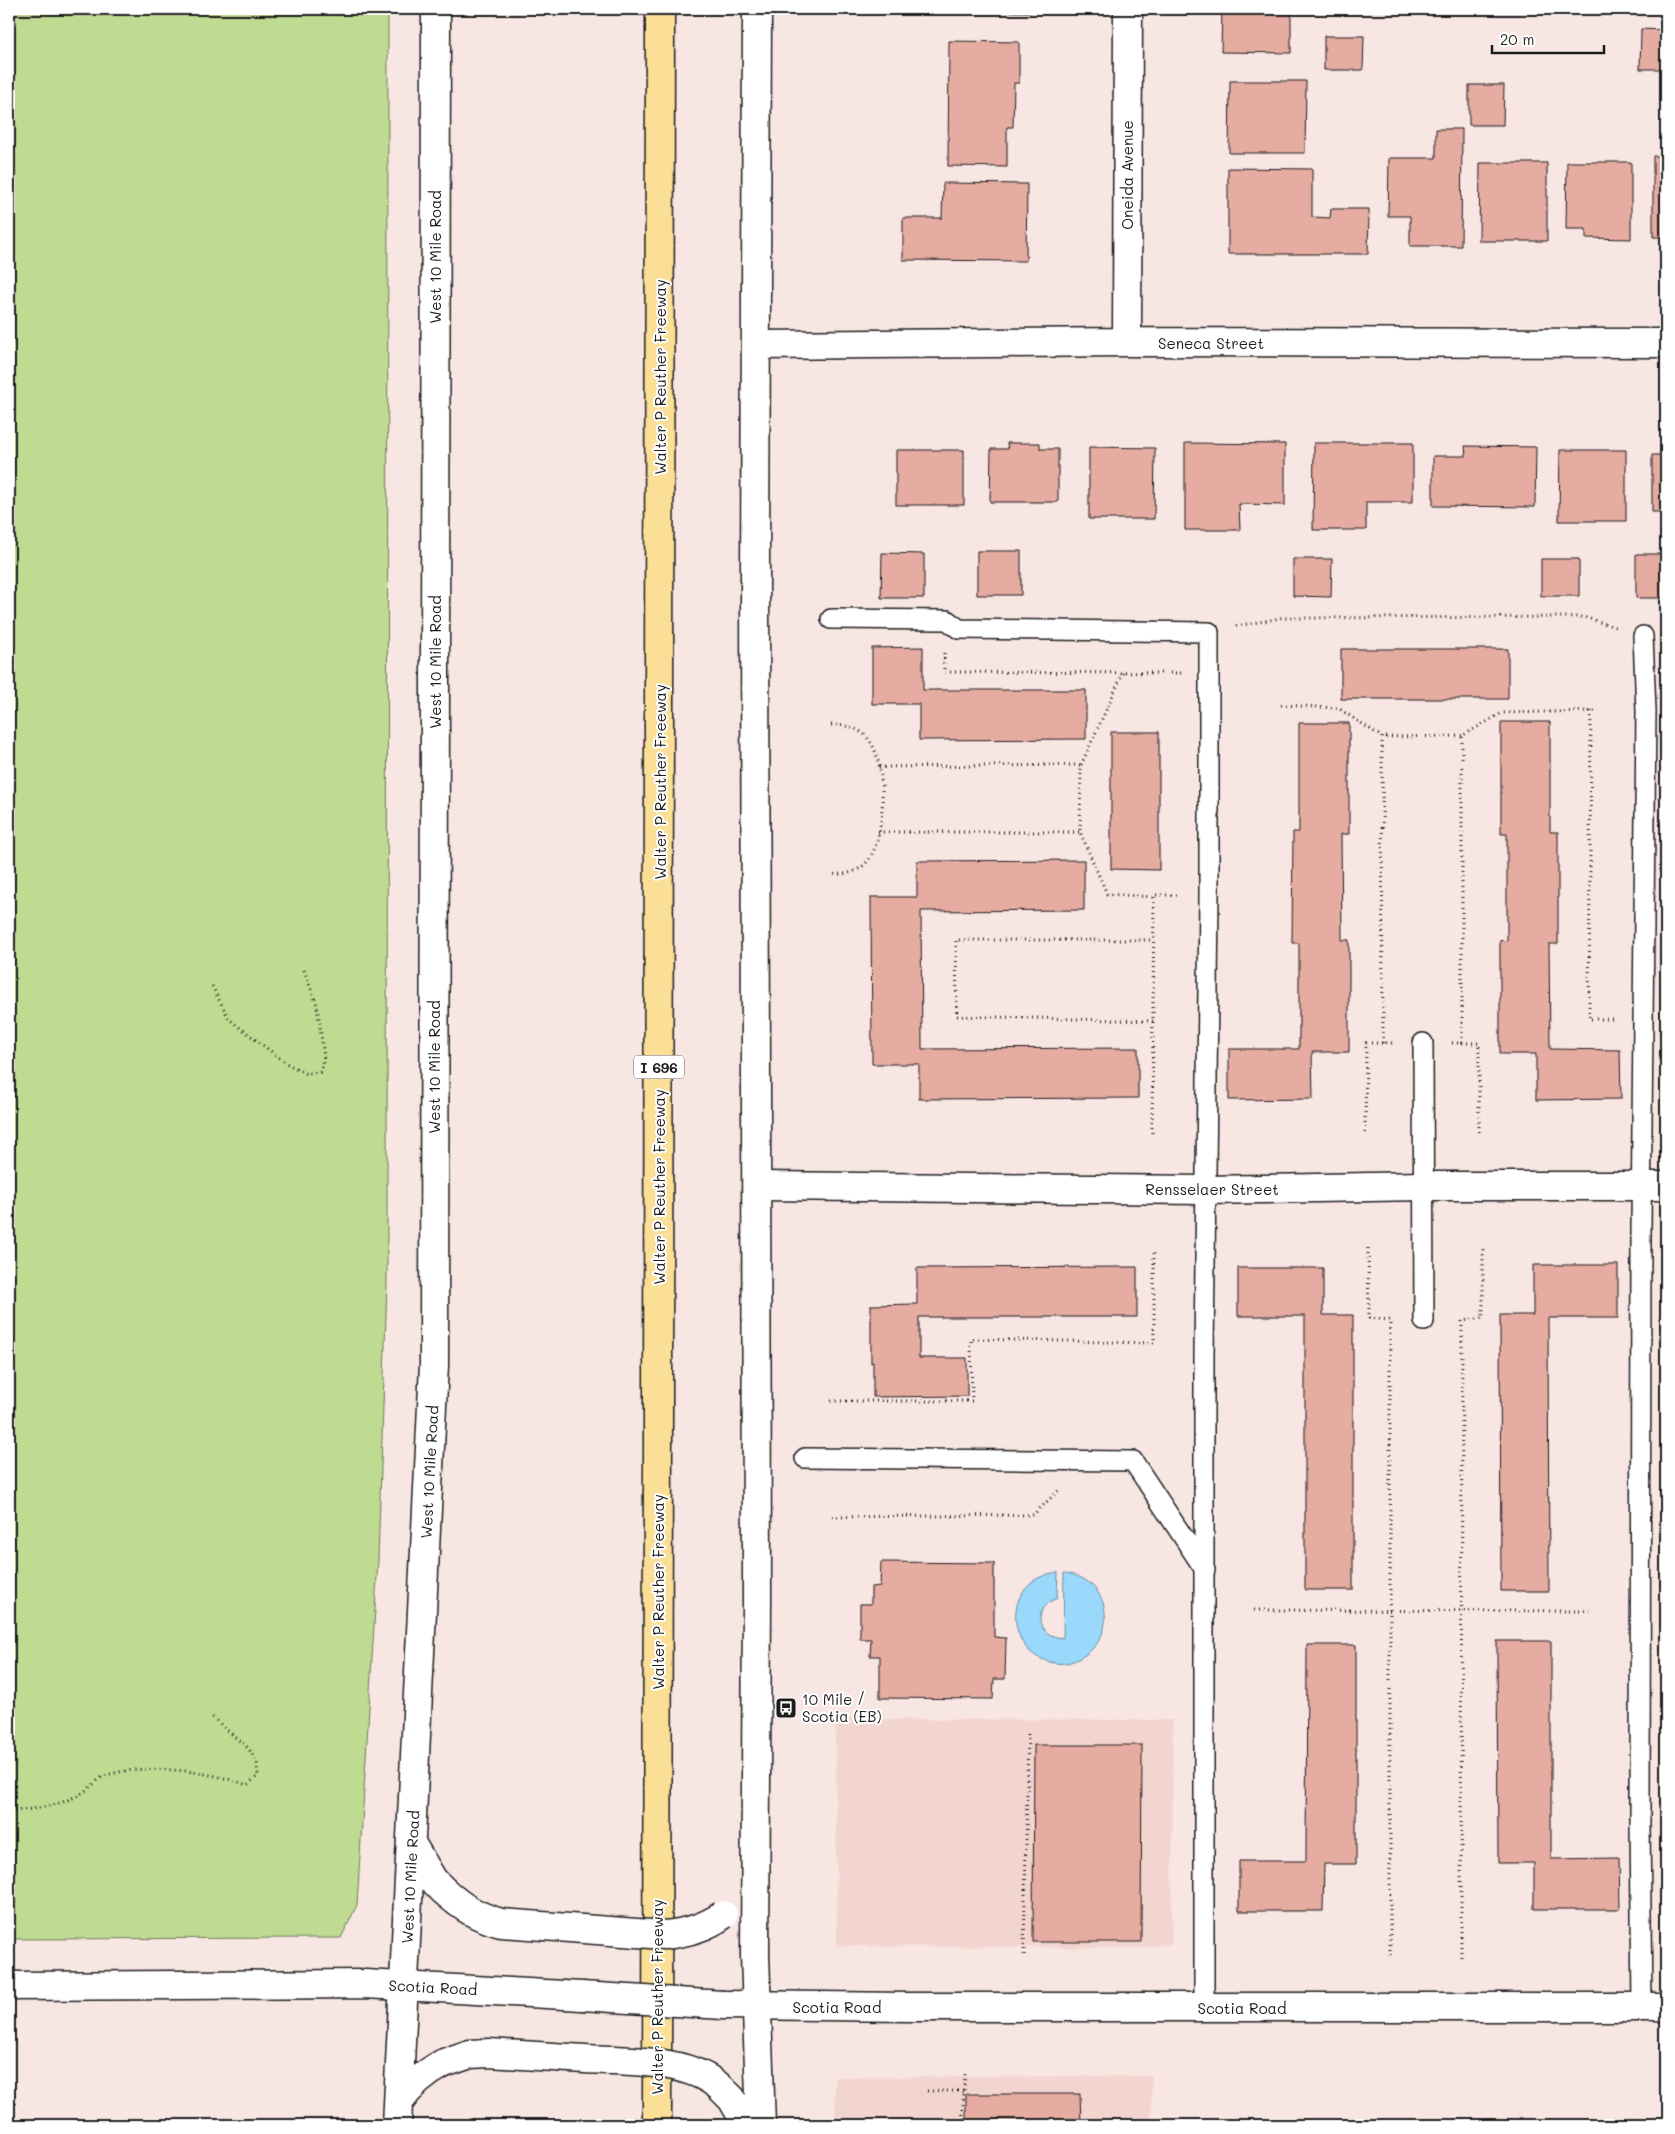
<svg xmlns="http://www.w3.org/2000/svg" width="1675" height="2134" font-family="Mali,sans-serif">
<rect width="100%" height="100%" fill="#f8e6e3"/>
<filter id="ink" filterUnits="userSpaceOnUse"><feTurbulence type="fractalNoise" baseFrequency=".02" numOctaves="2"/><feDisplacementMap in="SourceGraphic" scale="10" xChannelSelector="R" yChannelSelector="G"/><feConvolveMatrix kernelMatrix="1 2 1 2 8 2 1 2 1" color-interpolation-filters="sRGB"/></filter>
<g filter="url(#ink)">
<path fill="#f3d5d0" d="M 835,1719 L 1173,1720 L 1172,1944 L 1138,1948 L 837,1946 Z
M 1152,2076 L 1151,2125 L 835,2125 L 835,2077 Z"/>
<path fill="#bfda91" stroke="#6e7b56" d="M 9,9 L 388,9 L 387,1284 L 378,1560 L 357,1905 L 341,1938 L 9,1939 Z"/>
<path fill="#9bd9fc" stroke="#688da2" d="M 1058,1572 L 1057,1598 C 1032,1609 1035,1636 1063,1638 L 1064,1573 C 1112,1578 1121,1640 1076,1660 C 1069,1663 1058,1665 1050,1662 C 1040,1659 1031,1655 1025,1646 C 1008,1623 1014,1586 1043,1576 C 1047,1574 1053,1573 1058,1572 Z"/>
<path fill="#e6aca2" stroke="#1c1c1c" d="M 935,9 L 1032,9 L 1032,12 L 935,11 Z
M 1222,9 L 1291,9 L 1291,53 L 1221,52 Z
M 1641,29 L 1666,30 L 1666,69 L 1640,69 Z
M 1324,36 L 1364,36 L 1363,70 L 1324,70 Z
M 949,41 L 1019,42 L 1019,83 L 1014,83 L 1013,127 L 1007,127 L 1007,167 L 948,166 Z
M 1230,81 L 1306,81 L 1305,153 L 1229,153 Z
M 1469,85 L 1504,85 L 1503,125 L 1469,125 Z
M 1436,129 L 1462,129 L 1461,246 L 1410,246 L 1410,216 L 1388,216 L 1389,158 L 1436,158 Z
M 1653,156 L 1666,157 L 1666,237 L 1653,237 Z
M 1567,162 L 1631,162 L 1631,239 L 1586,238 L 1586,229 L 1566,229 Z
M 1480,163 L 1547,163 L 1547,241 L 1479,241 Z
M 1228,168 L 1312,169 L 1312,217 L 1330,218 L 1331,209 L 1369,209 L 1368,254 L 1228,254 Z
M 943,183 L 1027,184 L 1026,261 L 903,260 L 903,218 L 942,218 Z
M 1007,443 L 1040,443 L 1040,449 L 1058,449 L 1058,502 L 990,502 L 991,449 L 1008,449 Z
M 1185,443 L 1285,444 L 1285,505 L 1239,504 L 1240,530 L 1185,530 Z
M 1314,443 L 1413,443 L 1413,502 L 1366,502 L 1366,530 L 1313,530 Z
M 1465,446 L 1536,447 L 1535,507 L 1433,506 L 1433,456 L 1466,456 Z
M 1089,447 L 1155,448 L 1154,519 L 1089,519 Z
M 896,450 L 964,450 L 964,505 L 896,505 Z
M 1560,450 L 1626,450 L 1626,521 L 1559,521 Z
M 1652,455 L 1666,455 L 1666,512 L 1652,512 Z
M 977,551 L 1021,551 L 1021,595 L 977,595 Z
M 882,553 L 924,554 L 924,598 L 881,598 Z
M 1636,554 L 1666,554 L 1666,598 L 1636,598 Z
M 1293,559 L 1332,559 L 1331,597 L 1293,596 Z
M 1541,559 L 1579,559 L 1579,596 L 1541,596 Z
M 923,647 L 923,690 L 1086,690 L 1086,739 L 919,740 L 919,704 L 872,704 L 872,648 Z
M 1341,649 L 1508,649 L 1508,699 L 1341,699 Z
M 1501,722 L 1550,722 L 1550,832 L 1558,832 L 1558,944 L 1549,944 L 1550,1049 L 1620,1050 L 1621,1099 L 1536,1100 L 1536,1054 L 1500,1054 L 1500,940 L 1507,941 L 1507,834 L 1501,834 Z
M 1299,723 L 1349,723 L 1349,834 L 1341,834 L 1342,940 L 1349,940 L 1349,1052 L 1312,1052 L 1313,1099 L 1229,1100 L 1229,1049 L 1299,1049 L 1299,943 L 1292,943 L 1293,832 L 1299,832 Z
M 1111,732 L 1159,732 L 1159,870 L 1111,869 Z
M 1084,860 L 1084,910 L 921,911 L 922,1049 L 1138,1048 L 1138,1098 L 919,1099 L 919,1064 L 872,1064 L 871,897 L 917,897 L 917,861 Z
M 1533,1265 L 1618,1265 L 1618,1318 L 1548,1318 L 1549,1591 L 1501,1591 L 1500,1315 L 1533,1315 Z
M 1137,1267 L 1137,1317 L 919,1317 L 919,1358 L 967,1358 L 967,1396 L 873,1397 L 873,1362 L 871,1363 L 871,1305 L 917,1304 L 917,1268 Z
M 1238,1268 L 1323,1268 L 1323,1315 L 1353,1315 L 1353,1590 L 1305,1590 L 1305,1316 L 1238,1316 Z
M 1664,1269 L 1666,1269 L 1666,1318 L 1665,1318 Z
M 881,1562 L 994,1563 L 994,1637 L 1006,1638 L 1005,1679 L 994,1679 L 993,1699 L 880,1698 L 880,1656 L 870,1656 L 871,1639 L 860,1639 L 860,1604 L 871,1604 L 871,1587 L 880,1586 Z
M 1497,1641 L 1551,1641 L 1551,1859 L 1619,1858 L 1620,1909 L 1534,1909 L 1534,1863 L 1498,1863 Z
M 1307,1645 L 1356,1645 L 1356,1864 L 1324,1864 L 1323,1911 L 1239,1911 L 1239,1861 L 1306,1861 Z
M 1034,1745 L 1142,1745 L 1141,1942 L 1033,1942 Z
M 1664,1858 L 1666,1858 L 1666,1909 L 1664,1909 Z
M 966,2094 L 1080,2094 L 1081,2125 L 966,2125 Z
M 1264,2121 L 1315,2121 L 1315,2125 L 1264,2125 Z
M 1183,2123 L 1233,2123 L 1233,2125 L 1183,2125 Z
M 1636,2123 L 1666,2123 L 1666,2125 L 1636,2125 Z"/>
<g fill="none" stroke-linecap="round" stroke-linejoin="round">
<g stroke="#1c1c1c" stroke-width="22">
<path id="service" d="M 831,619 L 947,620 L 959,629 L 1209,632 L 1209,898 L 1204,1356 L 1204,2008
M 1423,1043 L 1424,1321
M 805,1458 L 1133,1461 L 1205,1570
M 1642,2007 L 1640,1823 L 1641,1230 L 1646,711 L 1643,636"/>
</g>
<g stroke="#1c1c1c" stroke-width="31">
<path id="minor" d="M 1127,342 L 1128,9
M 756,345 L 1127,342 L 1666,343
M 757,1186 L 1205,1190 L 1423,1186 L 1666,1186"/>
</g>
<g stroke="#1c1c1c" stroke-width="31">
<path id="tertiary" d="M 9,1986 L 365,1984 L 582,1996
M 723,2005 L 909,2007 L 1666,2007"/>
</g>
<g stroke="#1c1c1c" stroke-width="31">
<path id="secondary" d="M 757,9 L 755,576 L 757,1598 L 755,1955 L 761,2125
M 411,1843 L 433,1880 L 444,1891
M 722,2089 L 732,2099 L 747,2125
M 399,2102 C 411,2085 425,2073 444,2063
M 397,2125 L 434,1365 L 436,9"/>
</g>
<g stroke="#1c1c1c" stroke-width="31">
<path id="motorway" d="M 657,2125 L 660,9"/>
</g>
<path stroke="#1c1c1c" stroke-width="3" stroke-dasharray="1 4" stroke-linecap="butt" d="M 1236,626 L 1281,618 L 1584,617 L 1615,627
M 944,653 L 944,672 L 1181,673
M 1123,673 L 1081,765 L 1080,832 L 1107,894 L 1154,897
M 1281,705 L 1338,708 L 1382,737
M 1591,711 L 1589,1019 L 1616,1019
M 831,725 C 848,725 862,728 871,743 C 887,767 887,845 864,865 C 855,873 843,875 832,874
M 879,767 L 1081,765
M 878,832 L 1080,832
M 212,986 L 229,1019 L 286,1063 L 305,1073 L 320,1072 L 324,1057 L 317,1005 L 304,970
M 1153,1021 L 957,1016 L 956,940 L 1154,940
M 1383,1043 L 1382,737 L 1462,736
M 1452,1043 L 1479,1043 L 1479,1133
M 1462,1043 L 1462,736 L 1502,713 L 1595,711
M 1152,1133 L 1154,895 L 1180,895
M 1365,1133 L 1366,1043 L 1393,1043
M 1368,1248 L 1369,1318 L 1390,1320 L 1390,1957
M 831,1401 L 972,1401 L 971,1339 L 1154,1343 L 1154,1249
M 832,1517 L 1033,1515 L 1060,1489
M 1254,1610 L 1590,1611
M 9,1811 C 36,1809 58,1807 82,1793 C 91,1788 98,1778 107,1775 C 147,1763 209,1771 247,1785 L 258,1776 L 257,1763 L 249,1749 L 212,1717
M 1024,1955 L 1028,1731
M 1461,1957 L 1462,1321 L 1483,1318 L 1483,1249
M 927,2091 L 963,2091
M 962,2125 L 965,2073"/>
<use href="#service" stroke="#fff" stroke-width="19"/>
<use href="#minor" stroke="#fff" stroke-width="28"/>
<use href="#tertiary" stroke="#fff" stroke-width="28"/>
<use href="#secondary" stroke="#fff" stroke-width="28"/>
<use href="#motorway" stroke="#fbdf96" stroke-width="28"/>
<g stroke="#1c1c1c" stroke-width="31" stroke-linecap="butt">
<path id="tertiary-bridge" d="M 582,1996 L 723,2005"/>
</g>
<g stroke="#1c1c1c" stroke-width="31" stroke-linecap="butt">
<path id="secondary-bridge" d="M 444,1891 C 463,1908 476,1916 501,1923 L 664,1935 C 685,1933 705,1928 723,1915
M 444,2063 L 470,2054 L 489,2053 C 521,2055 553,2057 585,2059 C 627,2061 690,2058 722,2089"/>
</g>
<use href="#tertiary-bridge" stroke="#fff" stroke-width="28"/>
<use href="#secondary-bridge" stroke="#fff" stroke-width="28"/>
</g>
</g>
<defs>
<g id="bus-square" transform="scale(1.125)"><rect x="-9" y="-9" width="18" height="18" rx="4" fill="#1c1c1c" stroke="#fff"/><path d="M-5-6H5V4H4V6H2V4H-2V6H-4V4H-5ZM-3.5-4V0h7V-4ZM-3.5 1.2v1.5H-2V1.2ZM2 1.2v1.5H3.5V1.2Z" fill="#fff"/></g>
</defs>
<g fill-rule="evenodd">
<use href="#bus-square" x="786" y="1708"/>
</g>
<g text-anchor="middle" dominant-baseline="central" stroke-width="4" stroke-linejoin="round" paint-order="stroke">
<rect fill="#fff" stroke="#606060" stroke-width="1" x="634" y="1055.5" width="50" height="23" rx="4"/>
<g font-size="14" font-weight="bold" fill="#1c1c1c">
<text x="659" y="1067">I 696</text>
</g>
<g font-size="15" fill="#1c1c1c" stroke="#fff">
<text transform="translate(1127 175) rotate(-90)">Oneida Avenue</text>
<text transform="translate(435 257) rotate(-90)">West 10 Mile Road</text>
<text x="1211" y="343">Seneca Street</text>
<text transform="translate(660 377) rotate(-90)">Walter P Reuther Freeway</text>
<text transform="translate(435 662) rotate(-90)">West 10 Mile Road</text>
<text transform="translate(660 782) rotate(-90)">Walter P Reuther Freeway</text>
<text transform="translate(434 1067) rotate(-90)">West 10 Mile Road</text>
<text transform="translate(659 1187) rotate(-90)">Walter P Reuther Freeway</text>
<text x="1212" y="1189">Rensselaer Street</text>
<text transform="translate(429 1472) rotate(-87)">West 10 Mile Road</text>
<text transform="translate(658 1592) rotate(-90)">Walter P Reuther Freeway</text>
<text transform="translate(410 1877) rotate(-87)">West 10 Mile Road</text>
<text transform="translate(433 1987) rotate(3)">Scotia Road</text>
<text transform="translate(657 1997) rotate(-90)">Walter P Reuther Freeway</text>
<text x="837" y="2007">Scotia Road</text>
<text x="1242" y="2008">Scotia Road</text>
</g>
<g font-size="15" fill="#1c1c1c" stroke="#fff" text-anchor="start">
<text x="802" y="1699">10 Mile /<tspan x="802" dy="17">Scotia (EB)</tspan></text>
</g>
</g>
<rect width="1675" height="2134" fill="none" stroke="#fff" stroke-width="30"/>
<rect x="15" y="15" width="1645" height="2104" fill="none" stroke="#1c1c1c" stroke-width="2" filter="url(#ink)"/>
<path d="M1492 45v8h112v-8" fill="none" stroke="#1c1c1c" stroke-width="2.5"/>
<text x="1500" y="45" font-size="15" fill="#1c1c1c" stroke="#ffffff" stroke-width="4" paint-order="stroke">20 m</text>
</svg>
